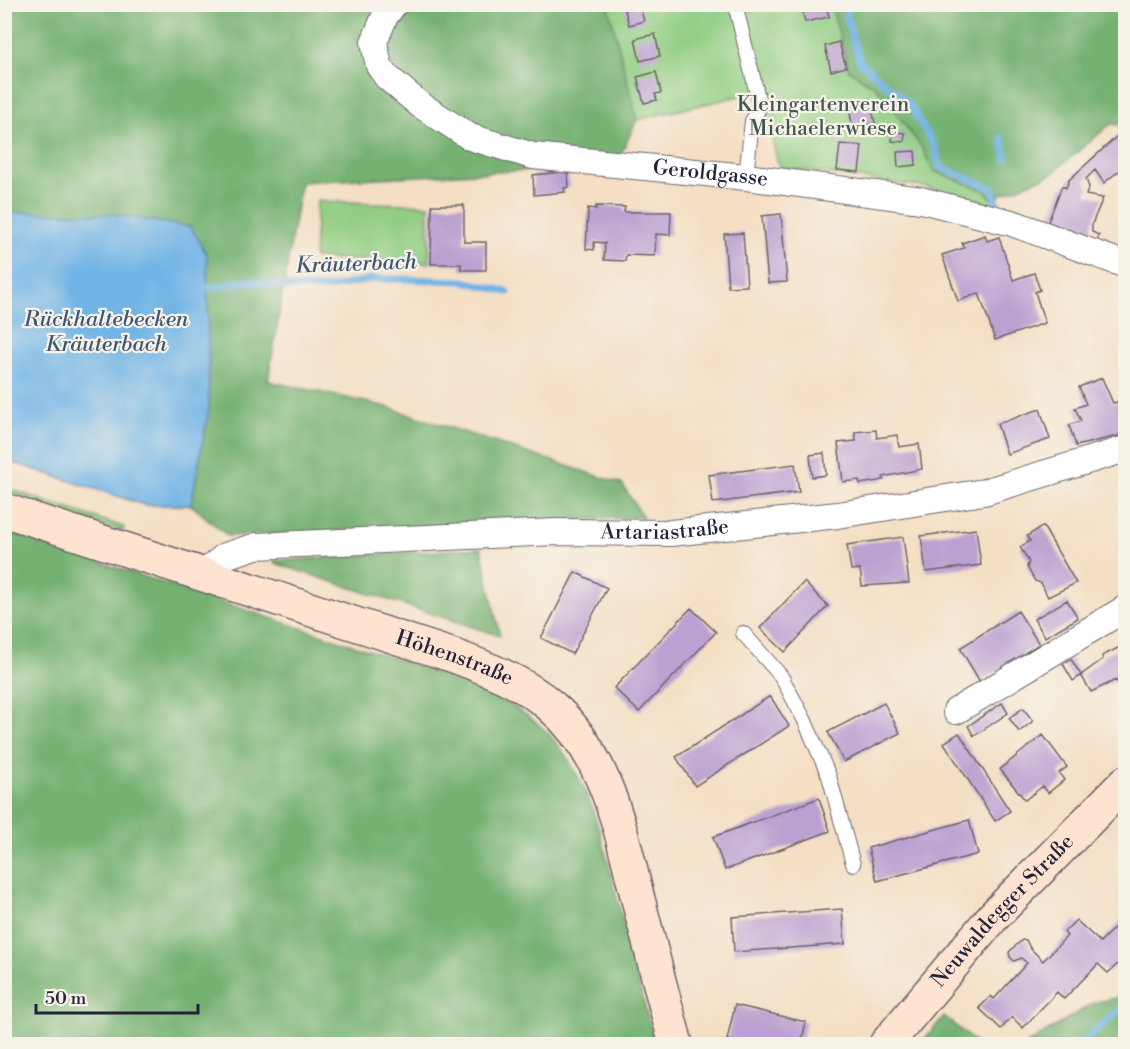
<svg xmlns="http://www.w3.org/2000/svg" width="1130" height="1049" font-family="'Libre Bodoni',serif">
<rect width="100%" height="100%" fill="#f7f3e8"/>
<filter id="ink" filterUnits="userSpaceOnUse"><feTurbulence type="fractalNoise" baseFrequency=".0167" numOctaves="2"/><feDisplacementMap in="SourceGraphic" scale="12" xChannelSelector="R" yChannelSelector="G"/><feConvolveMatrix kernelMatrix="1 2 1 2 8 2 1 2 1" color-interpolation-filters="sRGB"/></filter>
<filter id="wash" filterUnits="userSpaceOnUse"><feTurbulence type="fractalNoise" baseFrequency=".008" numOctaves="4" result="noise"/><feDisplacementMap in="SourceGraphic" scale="24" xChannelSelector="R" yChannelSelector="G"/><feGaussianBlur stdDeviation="1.35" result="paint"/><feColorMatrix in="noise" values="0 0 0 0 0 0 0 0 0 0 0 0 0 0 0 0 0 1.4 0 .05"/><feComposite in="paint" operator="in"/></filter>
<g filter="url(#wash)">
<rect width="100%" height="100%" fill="#f4dfc5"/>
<path fill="#92ce83" stroke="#5a785f" stroke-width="1.5" d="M 608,5 L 831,5 L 849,70 L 877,88 L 921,146 L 933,171 L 986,191 L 991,198 L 999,194 L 999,207 L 925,187 L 779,167 L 760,91 L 637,120 Z
M 317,201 L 429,205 L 429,263 L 314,258 Z
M 5,488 L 124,527 L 123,531 L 5,497 Z"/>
<path fill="#75b171" stroke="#4c6a56" stroke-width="1.5" d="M 4,5 L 608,5 L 637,120 L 615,166 L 301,182 L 268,381 L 384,406 L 622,484 L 643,517 L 228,536 L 191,505 L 145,505 L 5,460 Z
M 831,5 L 1125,5 L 1125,126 L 1111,124 L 1050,175 L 991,198 L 986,191 L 933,171 L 921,146 L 877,88 L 849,70 Z
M 5,531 L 460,680 C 494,696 531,712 555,741 C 593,787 604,847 618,902 C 630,950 642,997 655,1044 L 5,1044 Z
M 481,548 L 500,636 L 274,563 L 274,561 Z
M 1125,996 L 1125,1044 L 1027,1044 L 1093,1003 Z
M 944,1016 L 977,1044 L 921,1044 Z"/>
<path fill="#71b4e6" stroke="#4a6b90" stroke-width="1.5" d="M 5,212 L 111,214 L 191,227 L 207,255 L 209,409 L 191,505 L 145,505 L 5,460 Z"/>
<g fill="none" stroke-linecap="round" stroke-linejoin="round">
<path stroke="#71b4e6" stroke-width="7" d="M 847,4 L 846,16 L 860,62 L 910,105 L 934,146 L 940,167 L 993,189 L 998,208
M 1002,138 L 1006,158
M 201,286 L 212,288 L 246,281 L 291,287 L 329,288 L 372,279 L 402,279 L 463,281 L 508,292
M 1080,1044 L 1126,1004"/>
</g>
<g id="blocks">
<path fill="#bba0d1" d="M 623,4 L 639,4 L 644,21 L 629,25 Z
M 801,4 L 826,4 L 829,17 L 805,22 Z
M 655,34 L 660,56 L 640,61 L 635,39 Z
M 839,42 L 846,67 L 831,71 L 825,46 Z
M 656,72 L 661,93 L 655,94 L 657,100 L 644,103 L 637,77 Z
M 870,99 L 875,123 L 853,128 L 848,104 Z
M 1126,128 L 1126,165 L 1104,183 L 1095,170 L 1086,179 L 1089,187 L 1086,195 L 1103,198 L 1092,224 L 1092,232 L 1099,235 L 1096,243 L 1048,222 L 1062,186 L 1066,188 L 1069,180 Z
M 893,131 L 905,133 L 904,142 L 892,141 Z
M 840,144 L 862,146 L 859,172 L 837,170 Z
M 915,151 L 916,165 L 898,167 L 897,152 Z
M 563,172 L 568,173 L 569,187 L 564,188 L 565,192 L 534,195 L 533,175 Z
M 432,205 L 464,205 L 464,242 L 486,242 L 486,270 L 461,270 L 461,264 L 431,264 Z
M 596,206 L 625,207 L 624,212 L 671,212 L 670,235 L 656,234 L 655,256 L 626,255 L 625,261 L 604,260 L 605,243 L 594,242 L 594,250 L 586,249 L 588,208 L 596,209 Z
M 781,214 L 787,282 L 768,283 L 762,216 Z
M 743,233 L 747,286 L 728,287 L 724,234 Z
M 985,235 L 987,241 L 999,237 L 1013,280 L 1034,273 L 1040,290 L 1035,292 L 1045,323 L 995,340 L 979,293 L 958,301 L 942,255 L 964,248 L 962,243 Z
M 1102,378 L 1113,403 L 1126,399 L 1126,434 L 1076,446 L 1069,425 L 1081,421 L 1075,408 L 1086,404 L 1079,387 Z
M 1040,409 L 1050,439 L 1007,454 L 997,424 Z
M 876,430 L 877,438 L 897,435 L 899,447 L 919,444 L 922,469 L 883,477 L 884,480 L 860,484 L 859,480 L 843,482 L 838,443 L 856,441 L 855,432 Z
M 824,453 L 826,475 L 812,477 L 810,455 Z
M 795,464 L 799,492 L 713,503 L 709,475 Z
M 1043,526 L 1076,583 L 1048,597 L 1041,583 L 1035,581 L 1027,567 L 1029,562 L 1020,547 L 1030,541 L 1027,536 Z
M 976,529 L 981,565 L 926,572 L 921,536 Z
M 903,537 L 909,583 L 862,586 L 860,569 L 851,570 L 847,545 Z
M 575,572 L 607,588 L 572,654 L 541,638 Z
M 804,582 L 828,606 L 785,652 L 760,628 Z
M 1067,600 L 1078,618 L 1045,637 L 1034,619 Z
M 691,608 L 716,632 L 639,712 L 614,688 Z
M 1018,611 L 1039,644 L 980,682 L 960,648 Z
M 1126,644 L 1126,696 L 1116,680 L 1091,692 L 1081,675 L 1103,659 L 1102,656 Z
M 1071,659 L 1081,675 L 1073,681 L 1063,664 Z
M 770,696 L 789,726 L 695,786 L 676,757 Z
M 884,703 L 900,733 L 844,762 L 828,732 Z
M 1002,703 L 1008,713 L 974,736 L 968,726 Z
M 1023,708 L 1033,721 L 1019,732 L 1009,718 Z
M 959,733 L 1010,811 L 995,821 L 944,743 Z
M 1043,735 L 1067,767 L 1059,773 L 1064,780 L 1048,793 L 1043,786 L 1025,800 L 1000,769 Z
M 819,798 L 830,831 L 725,870 L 713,837 Z
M 969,820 L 978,854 L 877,881 L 868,848 Z
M 842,909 L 845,944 L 734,952 L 732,917 Z
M 1126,916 L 1126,956 L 1108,973 L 1098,964 L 1064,999 L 1057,992 L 1023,1028 L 1012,1017 L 1001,1029 L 979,1008 L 991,996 L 994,999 L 1027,963 L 1021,958 L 1014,961 L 1010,957 L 1009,952 L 1022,940 L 1026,940 L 1030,948 L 1043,961 L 1067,936 L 1064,932 L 1076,920 L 1100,942 Z
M 735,1005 L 806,1022 L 801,1044 L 745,1044 L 727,1040 Z"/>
</g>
</g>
<g filter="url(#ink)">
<use href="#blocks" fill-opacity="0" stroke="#6c646b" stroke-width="1.5"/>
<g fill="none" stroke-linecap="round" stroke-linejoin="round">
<g stroke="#6c646b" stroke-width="16">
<path id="service" d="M 735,4 L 760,106 L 752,121 L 746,177
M 743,633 L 781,676 L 804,719 L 829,776 L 853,864"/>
</g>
<g stroke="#6c646b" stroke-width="28">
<g id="minor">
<path id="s1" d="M 394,4 L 385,16 L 374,42 L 379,66 L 387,77 L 419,104 L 470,137 L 533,156 L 746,177 L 921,200 L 1012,223 L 1126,265"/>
<path id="s2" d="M 203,574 L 225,556 L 256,546 L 556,532 L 671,533 L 838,515 L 984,492 L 1126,449"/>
<path d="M 956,711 L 1126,608"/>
</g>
</g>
<g stroke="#6c646b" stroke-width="36">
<g id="secondary">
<path id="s3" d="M 4,510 L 454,656 C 489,669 523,682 551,706 C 608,755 621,834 639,903 C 651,950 663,997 676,1044"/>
<path id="s4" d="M 886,1044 L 992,918 L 1126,782"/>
</g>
</g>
<use href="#service" stroke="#fff" stroke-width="14"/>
<use href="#minor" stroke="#fff" stroke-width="26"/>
<use href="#secondary" stroke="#fee3d1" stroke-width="33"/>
</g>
</g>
<g text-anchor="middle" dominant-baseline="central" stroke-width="4.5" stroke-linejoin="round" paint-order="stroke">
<g font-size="21" fill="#445651" stroke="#f7f3e8">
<text x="823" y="105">Kleingartenverein<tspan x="823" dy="24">Michaelerwiese</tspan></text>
</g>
<g font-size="21" fill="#22223b" stroke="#f7f3e8">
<text stroke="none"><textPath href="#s1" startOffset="428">Geroldgasse</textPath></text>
<text stroke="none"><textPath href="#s2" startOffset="470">Artariastraße</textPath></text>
<text stroke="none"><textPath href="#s3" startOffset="474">Höhenstraße</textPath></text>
<text stroke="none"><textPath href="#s4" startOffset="177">Neuwaldegger Straße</textPath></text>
</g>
<g font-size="22" font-style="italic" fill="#3e5577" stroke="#f7f3e8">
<text transform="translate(356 264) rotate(-2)">Kräuterbach</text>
<text x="106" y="319">Rückhaltebecken<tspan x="106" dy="25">Kräuterbach</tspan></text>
</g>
</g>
<rect width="1130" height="1049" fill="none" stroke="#f7f3e8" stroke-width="24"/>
<path d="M36 1004v9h162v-9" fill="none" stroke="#22223b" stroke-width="3"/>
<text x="45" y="1004" font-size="18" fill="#22223b" stroke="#f7f3e8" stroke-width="4.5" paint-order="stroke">50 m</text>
</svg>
